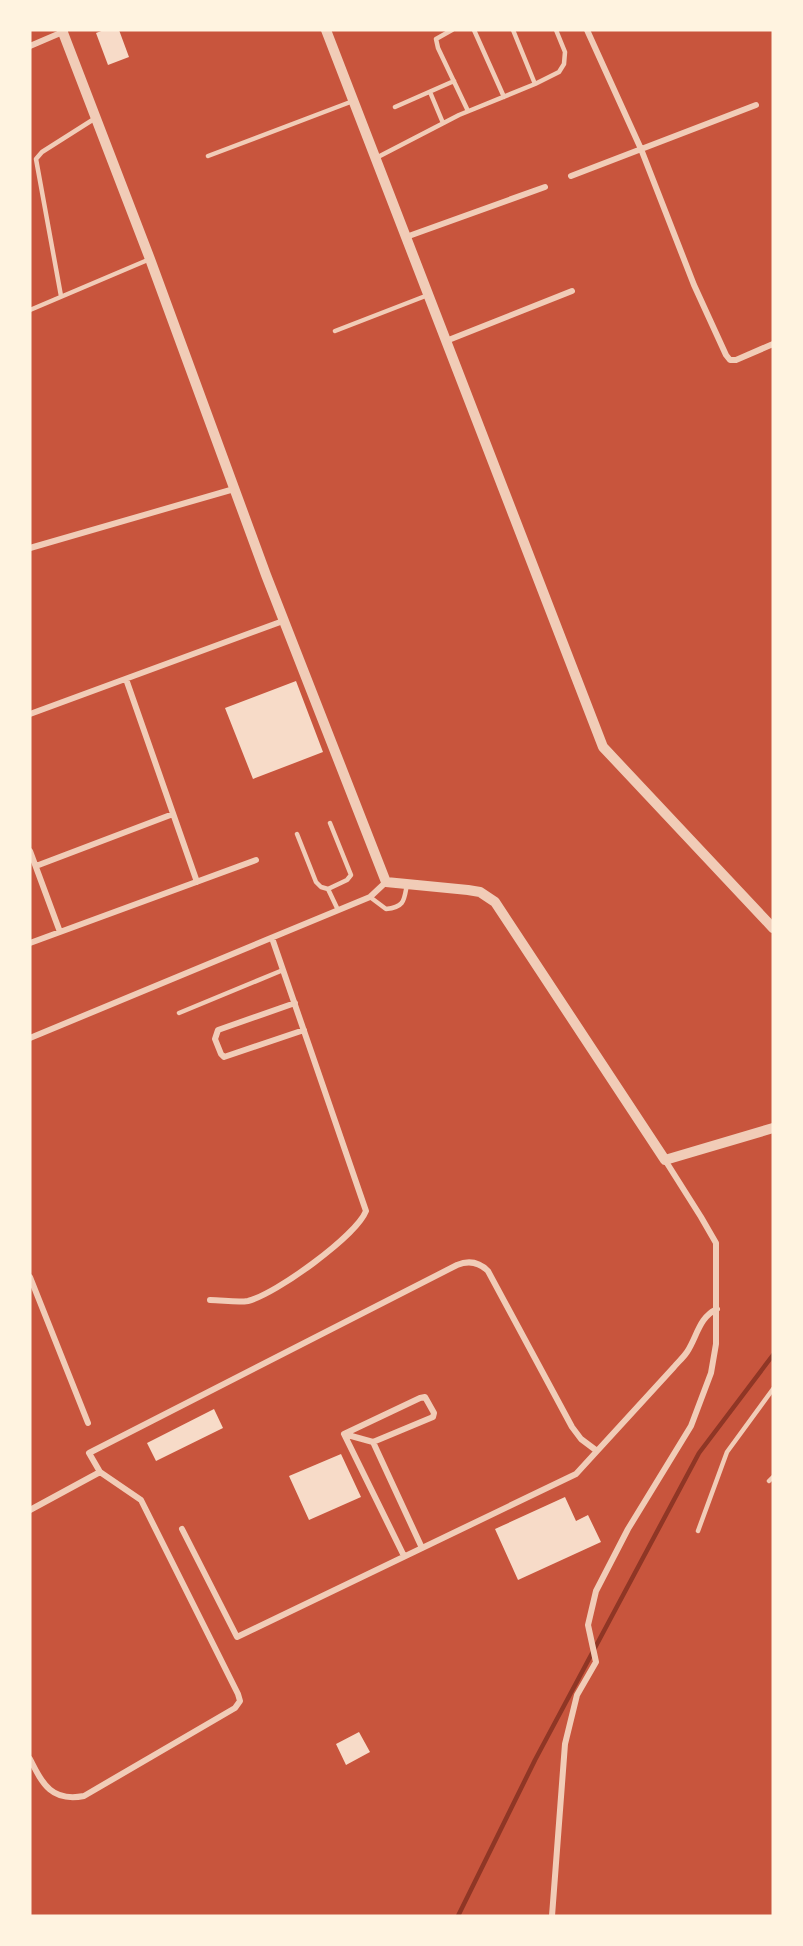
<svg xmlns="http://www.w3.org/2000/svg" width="803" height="1946" font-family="'DejaVu Sans',sans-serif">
<rect width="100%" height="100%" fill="#c8553d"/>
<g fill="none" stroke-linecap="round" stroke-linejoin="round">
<path stroke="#8f3625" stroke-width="4.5" d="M 458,1916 L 535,1760 L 699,1453 L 773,1355"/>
</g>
<path fill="#f7dbc8" d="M 104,30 L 119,30 L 129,57 L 108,65 L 96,33 Z
M 296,681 L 323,752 L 253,779 L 225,708 Z
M 214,1409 L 223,1428 L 156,1461 L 147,1443 Z
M 341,1454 L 361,1497 L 309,1520 L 289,1476 Z
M 565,1497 L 576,1521 L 588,1515 L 601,1542 L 518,1580 L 495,1529 Z
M 359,1732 L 370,1752 L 346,1765 L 336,1744 Z"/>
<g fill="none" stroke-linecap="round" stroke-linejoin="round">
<path stroke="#f1ccb7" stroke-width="4.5" d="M 452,30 L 436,39 L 438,48 L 468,111
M 474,30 L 504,97
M 513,30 L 535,84
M 430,92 L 443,123
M 395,107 L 454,81
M 208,156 L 353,101
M 376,158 L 459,115 L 535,84 L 559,72 L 564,64 L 565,52 L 556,30
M 61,296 L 36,159 L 42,152 L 94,119
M 30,310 L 150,259
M 335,331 L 428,295
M 297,834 L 316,882 L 321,887 L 328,889 L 338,910
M 328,889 L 347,880 L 351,875 L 330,823
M 370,897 L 386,909 C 405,907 404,900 407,884
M 179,1013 L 283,970
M 769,1481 L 773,1477
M 698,1531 L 727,1452 L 773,1389"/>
<path stroke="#f1ccb7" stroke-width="6" d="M 587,30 L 641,149 L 694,285 L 726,355 L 730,360 L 736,360 L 773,344
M 30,46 L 65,31
M 571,176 L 756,105
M 406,237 L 545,187
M 446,341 L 572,291
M 30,548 L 234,489
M 126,679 L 197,882
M 30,714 L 283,621
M 30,851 L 60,932
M 36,866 L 173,814
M 30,943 L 256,860
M 295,1003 L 218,1030 L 215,1039 L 221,1054 L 224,1057 L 304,1030
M 30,1038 L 370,897 L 386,882
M 30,1277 L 88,1423
M 210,1300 C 222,1300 237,1303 248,1301 C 276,1294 356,1236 366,1211 L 272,938
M 425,1397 L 434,1413 L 433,1417 L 373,1442 L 344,1434 L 420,1398 Z
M 344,1434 L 404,1556
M 373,1442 L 422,1548
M 30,1510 L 100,1472
M 182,1529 L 237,1637 L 576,1474 L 674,1367 C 678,1362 683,1358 687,1352 C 697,1337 699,1317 717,1309
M 30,1759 C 43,1785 52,1802 84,1796 L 235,1708 L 240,1701 L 238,1694 L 141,1500 L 100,1472 L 89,1453 L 457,1265 C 469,1260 479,1262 488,1271 L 572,1427 L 581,1439 L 597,1451
M 552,1916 L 565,1744 L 577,1695 L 596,1662 L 588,1625 L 596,1591 L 628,1529 L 691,1426 L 711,1373 L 716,1344 L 716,1243 L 701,1217 L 665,1160"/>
<path stroke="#f1ccb7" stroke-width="10" d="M 62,30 L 150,259 L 266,575 L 386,882 L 468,890 L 480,892 L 495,902 L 665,1160 L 773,1128
M 326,30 L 603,747 L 773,928"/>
</g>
<rect width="803" height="1946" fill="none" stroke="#fff3e0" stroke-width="63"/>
</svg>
